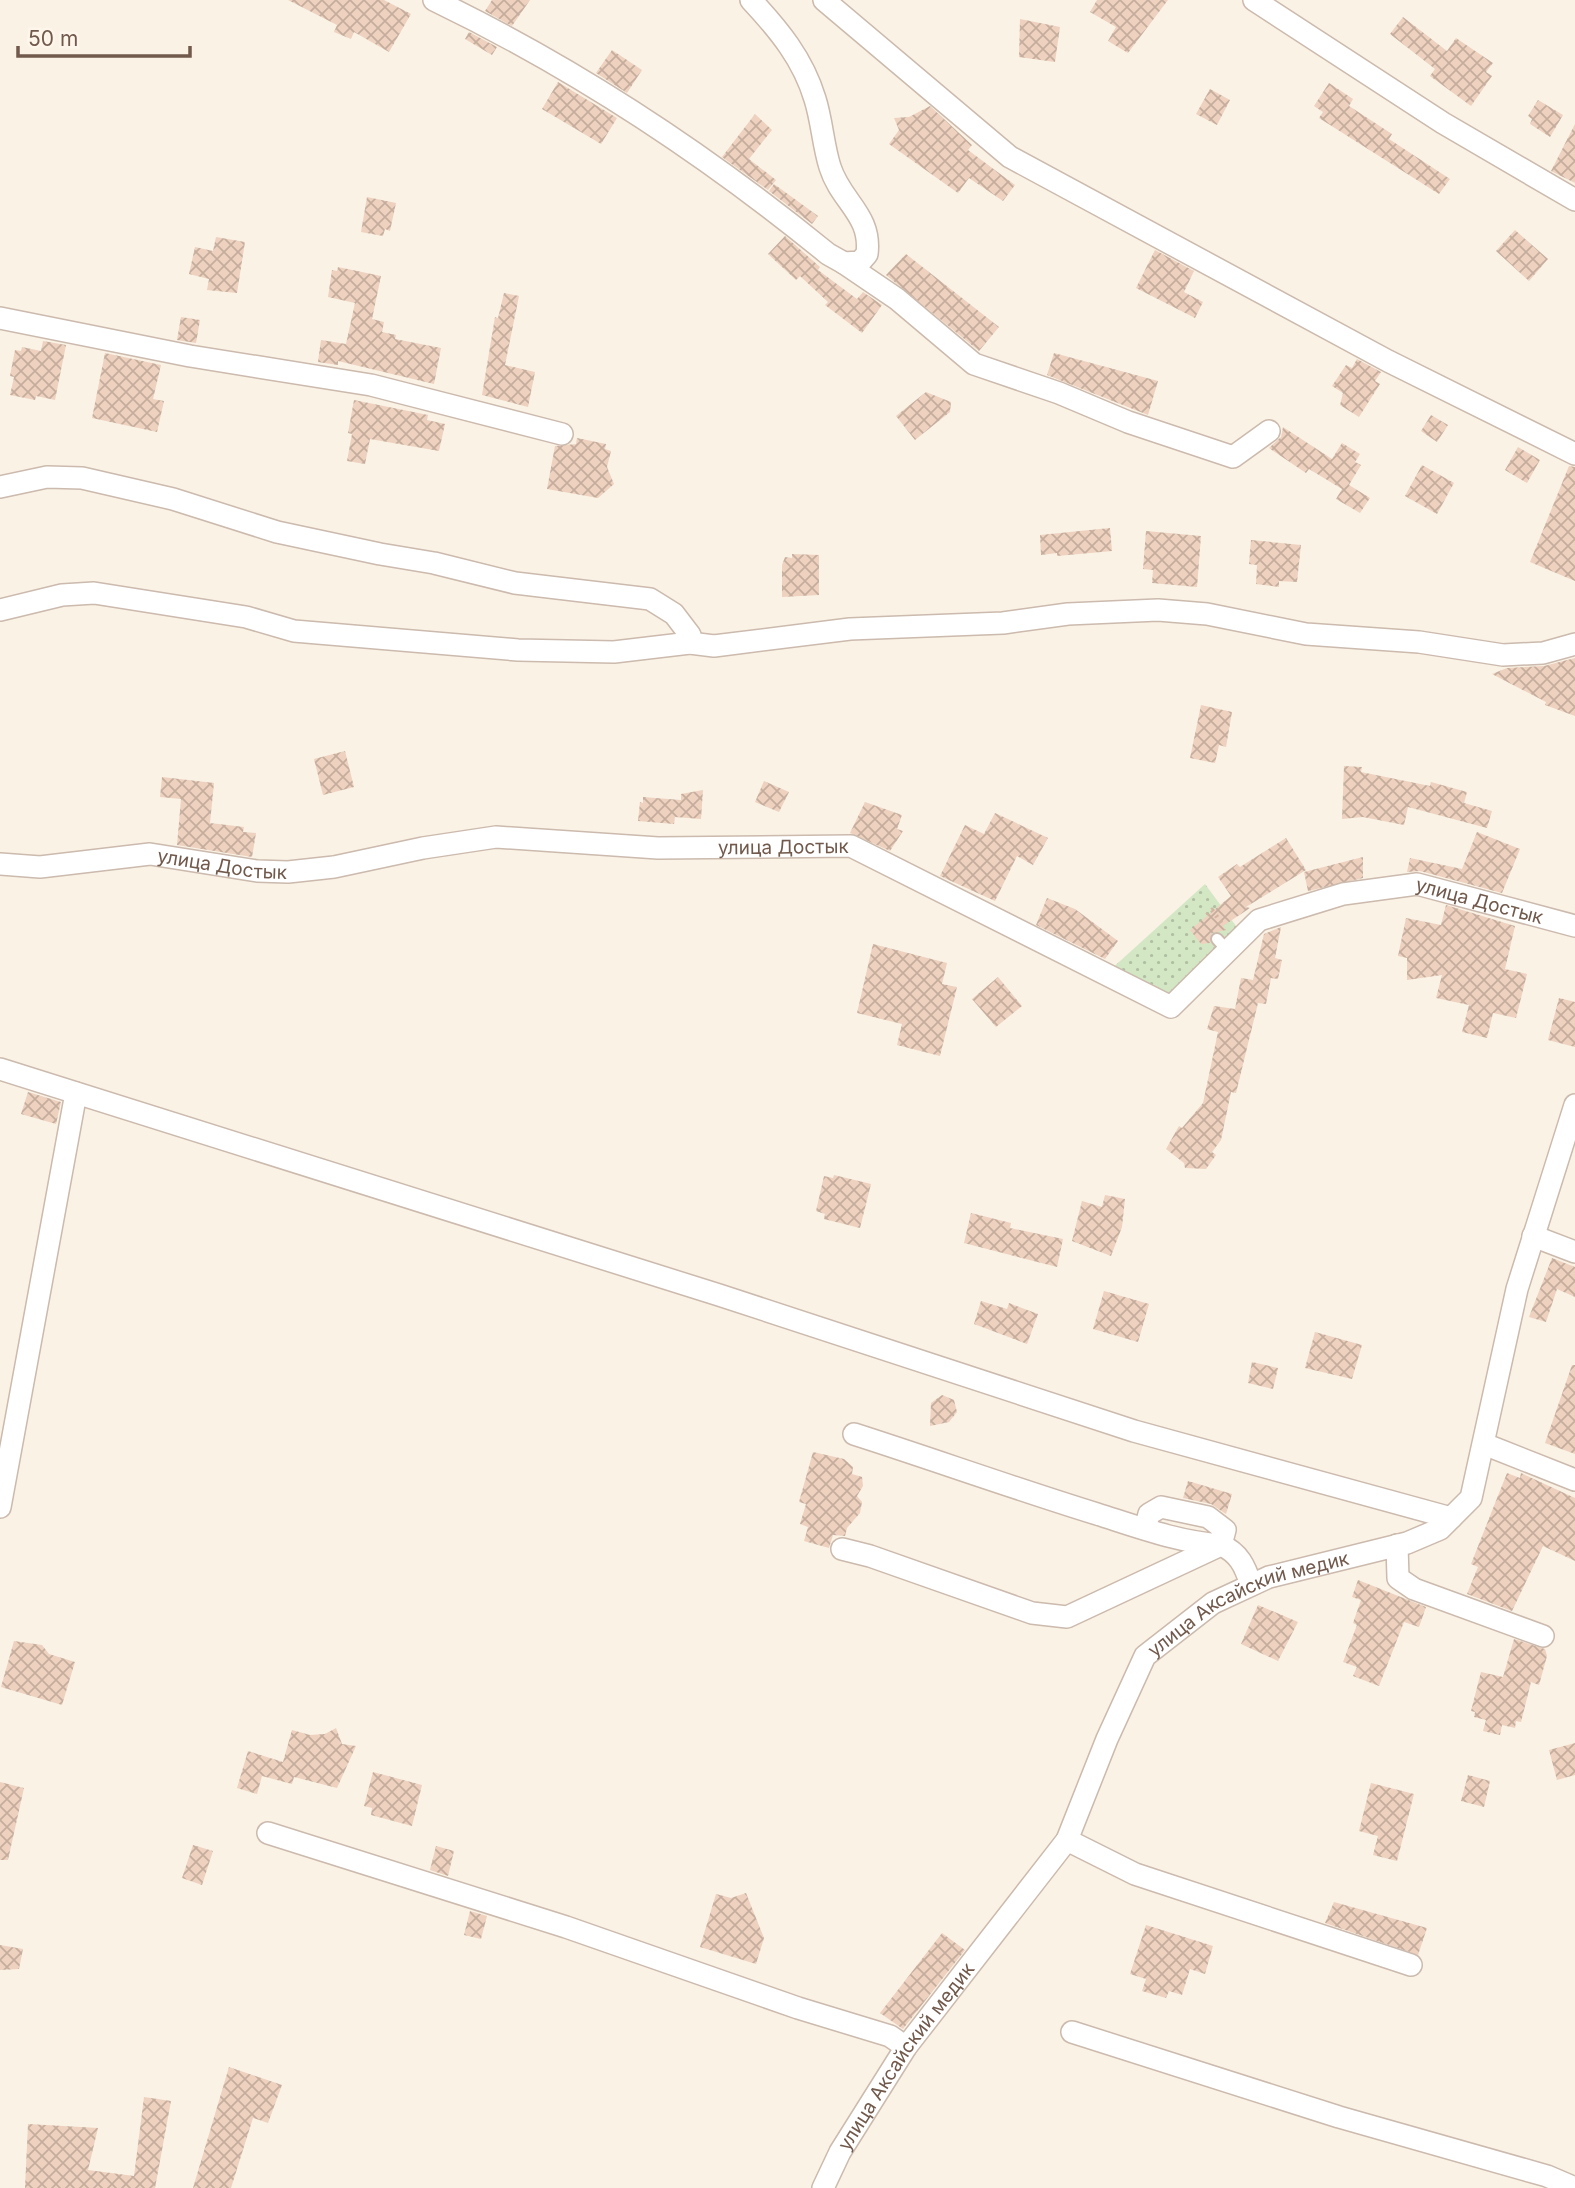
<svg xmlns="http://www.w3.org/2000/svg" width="1575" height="2188" font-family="Inter,sans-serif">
<defs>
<pattern id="grass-dots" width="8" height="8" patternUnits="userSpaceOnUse" patternTransform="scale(1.75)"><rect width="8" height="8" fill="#d3e7c5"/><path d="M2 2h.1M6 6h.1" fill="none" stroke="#b0bea2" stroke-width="1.8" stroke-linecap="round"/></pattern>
<pattern id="building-cross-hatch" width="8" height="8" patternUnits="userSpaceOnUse" patternTransform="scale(1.75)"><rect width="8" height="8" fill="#eed1bf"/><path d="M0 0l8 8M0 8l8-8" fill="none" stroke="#c5ad9d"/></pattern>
</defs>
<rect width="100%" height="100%" fill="#faf2e5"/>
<path fill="url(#grass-dots)" d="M 1205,884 L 1242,934 L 1170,1005 L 1108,972 Z"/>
<path fill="url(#building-cross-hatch)" d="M 288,0 L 384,0 L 411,14 L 389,52 L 354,32 L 351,39 L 334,32 L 337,25 Z
M 492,0 L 530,0 L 512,26 L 485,11 Z
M 1097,0 L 1168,0 L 1128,53 L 1108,41 L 1116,27 L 1090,12 Z
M 1403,17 L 1447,51 L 1456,38 L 1493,63 L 1486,72 L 1492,76 L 1471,106 L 1430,76 L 1435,69 L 1390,34 Z
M 1020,19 L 1060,27 L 1055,62 L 1019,57 Z
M 469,32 L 497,47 L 492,55 L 465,39 Z
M 612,50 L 642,70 L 627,93 L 596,73 Z
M 558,82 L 617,118 L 601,144 L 542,109 Z
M 1329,83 L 1353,99 L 1349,106 L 1392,134 L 1389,139 L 1450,179 L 1439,194 L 1319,118 L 1323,112 L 1314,106 Z
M 1210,89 L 1230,100 L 1217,125 L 1196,114 Z
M 1538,100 L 1563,115 L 1550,137 L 1530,124 L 1532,119 L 1528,116 Z
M 930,106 L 972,145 L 968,150 L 1015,185 L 1003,201 L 969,178 L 958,193 L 889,144 L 899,130 L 894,118 L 909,117 Z
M 755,114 L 772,130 L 749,159 L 776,180 L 768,190 L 722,157 Z
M 1575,124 L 1575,183 L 1551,171 Z
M 774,184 L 818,216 L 812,224 L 769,191 Z
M 367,197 L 396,203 L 390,231 L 385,229 L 383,236 L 361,232 Z
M 1515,230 L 1548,259 L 1529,281 L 1496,251 Z
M 785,236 L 820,267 L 818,270 L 857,299 L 863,292 L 882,305 L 862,333 L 825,305 L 828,302 L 800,276 L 796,280 L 768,254 Z
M 216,237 L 245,242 L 237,293 L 207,290 L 209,279 L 189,274 L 195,247 L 213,251 Z
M 1155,250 L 1194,271 L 1184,292 L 1203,302 L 1195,318 L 1136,288 Z
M 906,254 L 999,327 L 979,351 L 886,275 Z
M 338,267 L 381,276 L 372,319 L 384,322 L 382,332 L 396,335 L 395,339 L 441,348 L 434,384 L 338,361 L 338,365 L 318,362 L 321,340 L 346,344 L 355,303 L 328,297 L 332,270 L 337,271 Z
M 504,293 L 519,296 L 505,365 L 535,372 L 528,407 L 482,395 L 495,317 L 498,318 Z
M 181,317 L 200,320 L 196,343 L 177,340 Z
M 43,341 L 66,345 L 55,400 L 36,396 L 35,400 L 10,395 L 14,377 L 10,376 L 15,350 L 21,351 L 22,347 L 41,351 Z
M 105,353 L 161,365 L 153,399 L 164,401 L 157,432 L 92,418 Z
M 1054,353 L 1158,381 L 1148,415 L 1047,375 Z
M 1357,359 L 1381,372 L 1375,381 L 1380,384 L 1359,417 L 1340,405 L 1343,393 L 1332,386 L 1346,365 L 1352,368 Z
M 926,392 L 951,402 L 950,412 L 915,440 L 896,416 Z
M 354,400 L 428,415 L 427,420 L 445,424 L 439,451 L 370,439 L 365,464 L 347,461 L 352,434 L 348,433 Z
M 1431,415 L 1448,425 L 1437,442 L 1421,431 Z
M 1283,427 L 1332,459 L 1342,443 L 1360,454 L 1355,462 L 1361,465 L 1349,485 L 1370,498 L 1360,513 L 1336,499 L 1342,489 L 1309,469 L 1306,473 L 1269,448 L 1281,437 Z
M 577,438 L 606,444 L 605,449 L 611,451 L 607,467 L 614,484 L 598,498 L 547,489 L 555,446 L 576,444 Z
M 1518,447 L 1540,460 L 1527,483 L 1505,470 Z
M 1422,465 L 1454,483 L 1437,514 L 1405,496 Z
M 1569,466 L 1575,467 L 1575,581 L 1530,562 Z
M 1110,528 L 1112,551 L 1057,556 L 1057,553 L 1041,555 L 1040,535 Z
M 1146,531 L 1201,536 L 1197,587 L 1152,583 L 1153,570 L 1143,569 Z
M 1251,540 L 1301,545 L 1297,582 L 1279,581 L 1279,587 L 1256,584 L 1257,565 L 1249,564 Z
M 792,554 L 819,555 L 819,595 L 782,597 L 782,565 L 785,557 L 792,558 Z
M 1575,658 L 1575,716 L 1545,705 L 1546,702 L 1492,674 L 1507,668 L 1544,666 Z
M 1201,705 L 1232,712 L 1226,747 L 1219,745 L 1215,763 L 1190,758 Z
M 345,751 L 354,787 L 323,795 L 314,759 Z
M 1344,766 L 1362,767 L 1361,772 L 1430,786 L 1431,782 L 1467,792 L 1464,803 L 1492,811 L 1487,828 L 1408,807 L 1404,825 L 1363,817 L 1342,819 Z
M 162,777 L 214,783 L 210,823 L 244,827 L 243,832 L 256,833 L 252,857 L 177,845 L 181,799 L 160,797 Z
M 764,781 L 789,792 L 779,812 L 755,802 Z
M 703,790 L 701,819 L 675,817 L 674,824 L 638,821 L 640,802 L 643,803 L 643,797 L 681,800 L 681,794 Z
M 865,802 L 902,815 L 897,829 L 903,831 L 890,851 L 850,833 Z
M 995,813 L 1048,838 L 1033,865 L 1017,856 L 995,901 L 940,876 L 965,825 L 984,834 Z
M 1477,832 L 1520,849 L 1502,893 L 1420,871 L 1407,872 L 1410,858 L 1462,869 Z
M 1286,838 L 1306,870 L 1246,907 L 1250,908 L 1223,926 L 1226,930 L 1212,933 L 1210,943 L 1201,944 L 1190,930 L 1231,896 L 1218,877 L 1237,864 L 1240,867 Z
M 1363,857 L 1363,878 L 1308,891 L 1304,872 Z
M 1047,898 L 1075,909 L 1118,941 L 1105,959 L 1036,925 Z
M 1446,905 L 1515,926 L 1505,969 L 1527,974 L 1516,1018 L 1493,1013 L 1487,1038 L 1462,1032 L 1469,1005 L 1436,998 L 1442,975 L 1407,980 L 1407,958 L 1398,956 L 1406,918 L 1441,925 Z
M 1281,927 L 1275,958 L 1282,960 L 1278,979 L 1271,978 L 1266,1004 L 1258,1003 L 1236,1093 L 1231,1092 L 1221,1140 L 1212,1152 L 1216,1155 L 1206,1169 L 1185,1168 L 1184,1163 L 1166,1149 L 1179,1126 L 1182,1128 L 1203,1103 L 1218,1032 L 1207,1029 L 1214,1006 L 1235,1009 L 1241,978 L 1253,980 L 1264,934 Z
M 873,944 L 947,963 L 942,984 L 957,987 L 940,1056 L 897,1045 L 902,1024 L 857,1013 Z
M 998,977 L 1022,1006 L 996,1027 L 972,999 Z
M 1559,998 L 1575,1002 L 1575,1047 L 1548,1040 Z
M 28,1092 L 61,1102 L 56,1124 L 21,1114 Z
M 834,1175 L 871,1184 L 860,1228 L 824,1219 L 825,1214 L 816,1211 L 824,1176 L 833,1178 Z
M 1105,1195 L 1125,1199 L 1122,1227 L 1111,1256 L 1072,1241 L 1082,1201 L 1102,1207 Z
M 971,1213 L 1011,1223 L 1010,1228 L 1063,1239 L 1057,1267 L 964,1243 Z
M 1552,1258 L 1575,1267 L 1575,1297 L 1557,1289 L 1546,1322 L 1529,1317 Z
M 1104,1291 L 1149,1304 L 1138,1342 L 1093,1329 Z
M 981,1301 L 1007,1309 L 1009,1303 L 1038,1314 L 1027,1344 L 974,1324 Z
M 1315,1332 L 1362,1345 L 1352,1379 L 1305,1368 Z
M 1252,1362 L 1278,1368 L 1273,1389 L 1248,1383 Z
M 1572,1365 L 1575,1365 L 1575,1454 L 1545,1443 Z
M 942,1395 L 954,1400 L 957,1412 L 949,1422 L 930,1426 L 931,1403 Z
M 813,1452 L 844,1459 L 853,1467 L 852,1474 L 862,1477 L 863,1486 L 857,1496 L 862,1502 L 860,1513 L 847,1528 L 845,1536 L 833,1535 L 829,1548 L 804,1541 L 808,1527 L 800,1524 L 806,1504 L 799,1502 Z
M 1507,1473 L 1520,1478 L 1521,1473 L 1575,1498 L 1575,1561 L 1543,1546 L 1512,1611 L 1467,1594 L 1478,1567 L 1471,1564 Z
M 1188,1481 L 1232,1494 L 1226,1514 L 1211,1504 L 1183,1498 Z
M 1358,1580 L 1426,1607 L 1419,1627 L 1404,1622 L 1379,1686 L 1353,1676 L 1357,1667 L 1343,1662 L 1357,1625 L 1353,1623 L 1361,1600 L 1352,1597 Z
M 1258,1605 L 1298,1622 L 1278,1661 L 1241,1644 Z
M 1514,1639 L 1545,1649 L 1547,1656 L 1539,1685 L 1531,1682 L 1521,1722 L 1516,1721 L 1515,1728 L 1502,1725 L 1500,1735 L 1483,1731 L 1486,1720 L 1474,1717 L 1475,1712 L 1471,1711 L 1481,1672 L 1503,1677 Z
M 14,1641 L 42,1645 L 49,1654 L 75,1662 L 62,1705 L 1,1687 Z
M 336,1728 L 342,1744 L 356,1746 L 337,1788 L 294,1777 L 292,1784 L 262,1776 L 257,1794 L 237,1788 L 248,1751 L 283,1762 L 292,1730 L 310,1735 L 325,1734 Z
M 1575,1743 L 1575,1775 L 1557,1780 L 1549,1750 Z
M 373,1772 L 422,1785 L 412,1826 L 371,1815 L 372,1808 L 364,1806 Z
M 1468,1775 L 1490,1781 L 1484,1807 L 1461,1801 Z
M 0,1782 L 24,1788 L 8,1860 L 0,1860 Z
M 1371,1783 L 1414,1794 L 1397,1861 L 1373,1855 L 1378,1836 L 1359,1831 Z
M 193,1845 L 213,1851 L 202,1885 L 182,1878 Z
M 436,1846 L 454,1851 L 448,1876 L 430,1870 Z
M 746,1893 L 764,1938 L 756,1964 L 700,1947 L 716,1894 L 731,1898 Z
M 1334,1902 L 1427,1928 L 1418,1955 L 1325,1923 Z
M 470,1911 L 487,1916 L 481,1939 L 464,1935 Z
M 1146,1925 L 1213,1946 L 1205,1974 L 1190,1969 L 1182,1995 L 1169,1991 L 1166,1998 L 1142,1991 L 1146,1979 L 1130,1974 Z
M 942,1933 L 965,1950 L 903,2029 L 880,2013 Z
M 0,1945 L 23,1949 L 19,1969 L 0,1970 Z
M 229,2067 L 282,2085 L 268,2123 L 253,2118 L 231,2188 L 193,2188 Z
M 144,2097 L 171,2101 L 155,2188 L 25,2188 L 28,2124 L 98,2128 L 88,2170 L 134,2176 Z"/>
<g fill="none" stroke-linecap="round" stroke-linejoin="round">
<g stroke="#cbbaad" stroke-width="14">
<path id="lane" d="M 1217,939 L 1228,951"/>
</g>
<g stroke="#cbbaad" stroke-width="24">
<g id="street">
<path d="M 434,0 C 575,68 708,156 828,254 L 844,263 L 860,262 L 867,254 C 872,215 841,202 830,167 C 823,145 822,121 815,99 C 803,59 779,30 751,0"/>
<path d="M 824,0 L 1010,157 L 1388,361 L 1575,454"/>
<path d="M 1254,0 L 1443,123 L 1575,200"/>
<path d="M 844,263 L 897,299 L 974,364 L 1059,393 L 1128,422 L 1233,457 L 1269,431"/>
<path d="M 0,318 L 190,356 L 371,385 L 562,434"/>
<path d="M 0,487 L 47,477 L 82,478 L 173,499 L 277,532 L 380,554 L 434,563 L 515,583 L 650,599 L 674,614 L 690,635 L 690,643"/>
<path d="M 0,610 L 62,595 L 94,593 L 246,617 L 294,631 L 518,650 L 614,652 L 690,643 L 714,646 L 850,629 L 1003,623 L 1068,614 L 1158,610 L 1207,614 L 1306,634 L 1419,642 L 1503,655 L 1543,653 L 1575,644"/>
<path id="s1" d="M 0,864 L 40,867 L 150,854 L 257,871 L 288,872 L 334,867 L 423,848 L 496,837 L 658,848 L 851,846 L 1171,1007 L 1259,920 L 1343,894 L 1417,884 L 1575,926"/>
<path d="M 0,1069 L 719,1295 L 1134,1431 L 1451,1518"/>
<path d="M 1533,1236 L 1575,1252"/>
<path d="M 854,1434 C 935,1460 1016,1489 1097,1514 C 1138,1527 1178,1542 1221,1545 L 1225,1530 L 1208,1517 L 1161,1507 L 1149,1514 L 1145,1529"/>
<path d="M 1484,1444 L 1575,1480"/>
<path d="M 0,1507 L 76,1093"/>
<path d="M 1397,1545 L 1398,1578 L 1414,1589 L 1543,1636"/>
<path d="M 842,1549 L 870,1556 L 1032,1613 L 1067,1617 L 1221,1545 C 1239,1553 1245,1566 1251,1585"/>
<path d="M 268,1833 L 566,1927 L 798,2008 L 890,2036 L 906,2047"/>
<path d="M 1067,1840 L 1135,1874 L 1411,1965"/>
<path d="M 1072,2032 L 1339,2117 L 1547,2176 L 1575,2188"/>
<path id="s2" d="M 823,2188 L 840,2152 L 906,2047 L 1067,1840 L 1107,1739 L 1145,1656 L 1213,1603 L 1269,1577 L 1407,1543 L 1440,1529 L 1471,1498 L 1517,1289 L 1575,1105"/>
</g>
</g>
<path stroke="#d2b4a2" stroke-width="4.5" stroke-dasharray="2 5" stroke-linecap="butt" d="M 1207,915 L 1212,910 L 1222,924"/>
<use href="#lane" stroke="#fff" stroke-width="10"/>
<use href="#street" stroke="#fff" stroke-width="21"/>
</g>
<g text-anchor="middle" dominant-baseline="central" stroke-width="6" stroke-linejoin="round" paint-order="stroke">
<g font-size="19" fill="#71594c" stroke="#fef6eb">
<text stroke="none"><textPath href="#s1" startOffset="789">улица Достык</textPath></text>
<text stroke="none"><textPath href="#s1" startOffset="224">улица Достык</textPath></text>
<text stroke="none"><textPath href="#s1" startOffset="1566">улица Достык</textPath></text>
<text stroke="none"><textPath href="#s2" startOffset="744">улица Аксайский медик</textPath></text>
<text stroke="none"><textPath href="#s2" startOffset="156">улица Аксайский медик</textPath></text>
</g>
</g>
<path d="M18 46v10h172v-10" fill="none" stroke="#71594c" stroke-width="3.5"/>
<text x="28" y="46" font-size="21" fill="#71594c" stroke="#fef6eb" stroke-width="5" paint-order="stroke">50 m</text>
</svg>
